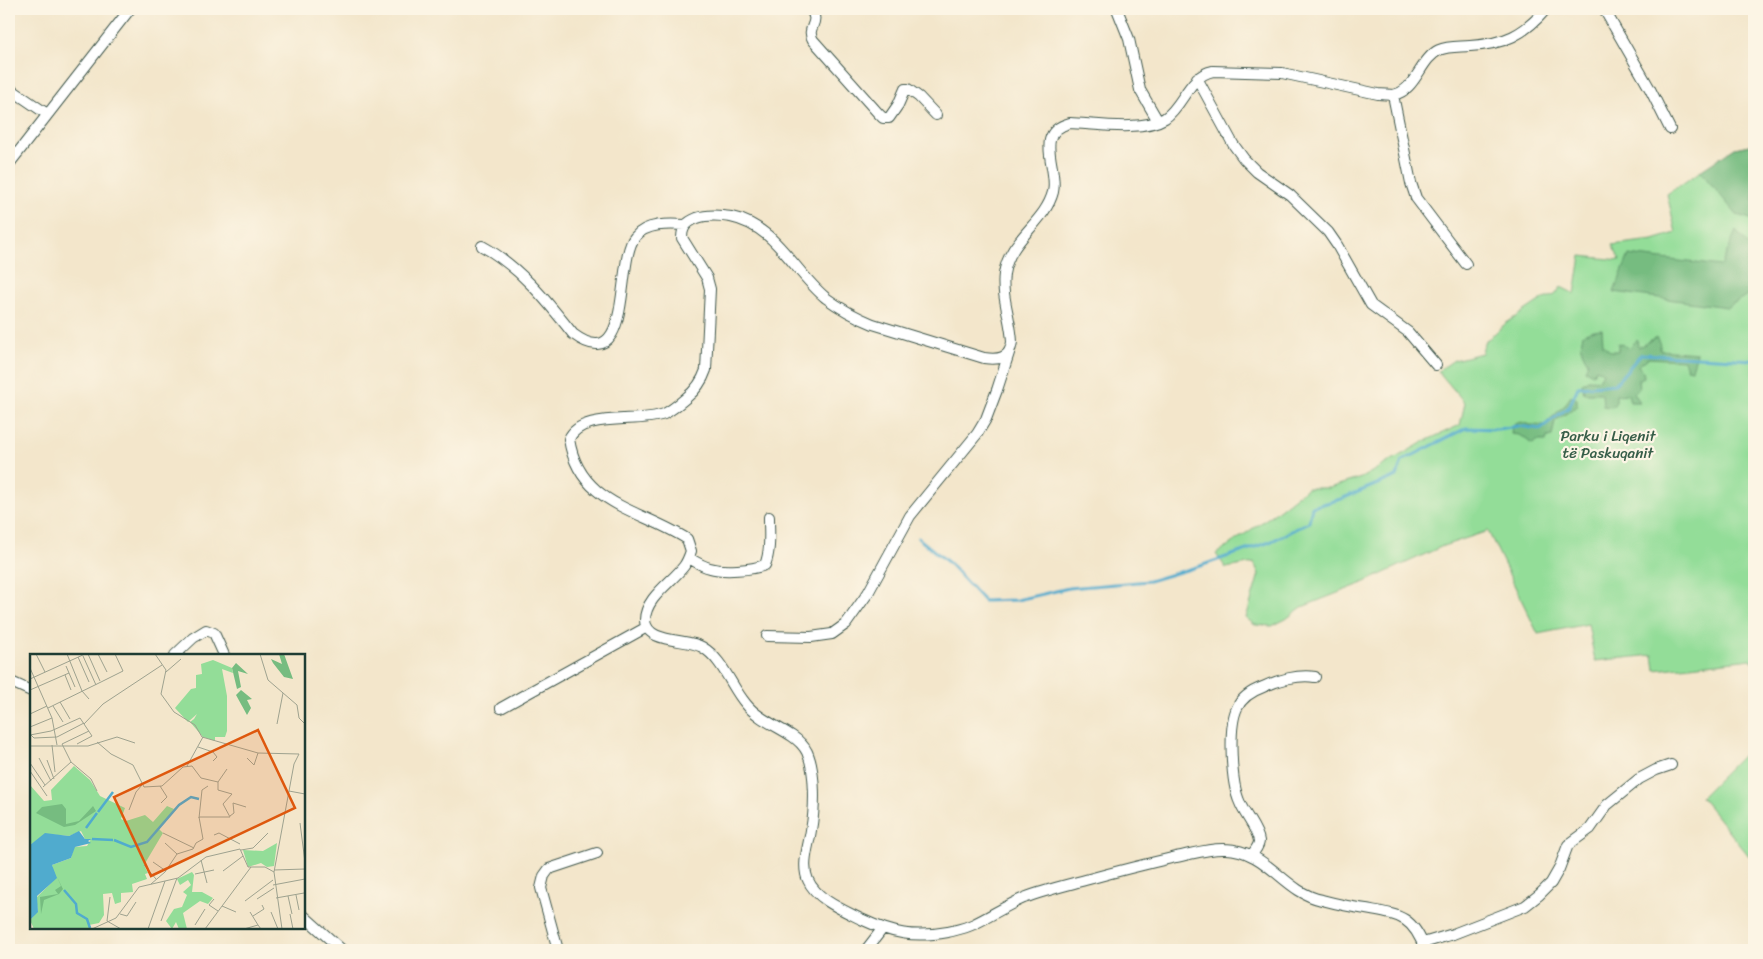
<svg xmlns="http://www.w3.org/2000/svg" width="1763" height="959" font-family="Sriracha,sans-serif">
<rect width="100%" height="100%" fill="#fcf5e5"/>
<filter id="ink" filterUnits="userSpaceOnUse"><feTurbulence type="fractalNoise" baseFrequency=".02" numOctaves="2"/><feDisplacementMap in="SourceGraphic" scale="10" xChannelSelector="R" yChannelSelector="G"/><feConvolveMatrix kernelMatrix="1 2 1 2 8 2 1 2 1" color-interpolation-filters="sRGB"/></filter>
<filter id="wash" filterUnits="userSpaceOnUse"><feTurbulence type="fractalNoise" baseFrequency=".0096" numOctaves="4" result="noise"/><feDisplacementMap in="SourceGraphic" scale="20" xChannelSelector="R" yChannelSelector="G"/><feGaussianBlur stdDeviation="1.12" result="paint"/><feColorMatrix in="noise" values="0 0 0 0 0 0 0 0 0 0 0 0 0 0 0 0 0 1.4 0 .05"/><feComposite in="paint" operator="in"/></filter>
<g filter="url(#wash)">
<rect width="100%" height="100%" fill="#f3e6cb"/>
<path fill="#93dd98" stroke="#598d66" d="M 1754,144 L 1754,663 L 1751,659 L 1655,670 L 1653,655 L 1595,661 L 1588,624 L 1538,634 L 1488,531 L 1443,546 L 1358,585 L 1302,607 L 1286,619 L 1272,626 L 1255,625 L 1246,618 L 1259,574 L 1254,563 L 1226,568 L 1216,554 L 1275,513 L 1307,488 L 1329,488 L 1361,478 L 1425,441 L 1460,425 L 1465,403 L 1438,371 L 1454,360 L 1482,353 L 1484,343 L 1505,324 L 1541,300 L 1555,295 L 1561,287 L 1575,294 L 1581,256 L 1620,260 L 1612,245 L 1653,240 L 1676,233 L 1667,194 L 1735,148 Z
M 1754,744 L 1754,862 L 1701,797 Z"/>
<path fill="#76bc80" stroke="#4a7c5a" d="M 1754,144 L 1754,220 L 1737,215 L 1700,171 L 1735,148 Z
M 1736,231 L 1754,251 L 1754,292 L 1727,307 L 1614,292 L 1629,255 L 1721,266 Z
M 1602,329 L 1603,345 L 1610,351 L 1618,351 L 1618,343 L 1626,345 L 1628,348 L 1637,339 L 1638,347 C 1645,345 1649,340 1656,337 L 1660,344 L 1660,350 L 1697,353 L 1692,369 L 1687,368 L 1684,360 L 1648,358 L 1638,366 L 1643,371 L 1644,377 L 1638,380 L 1639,389 L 1634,393 L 1640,402 L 1630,402 L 1628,394 L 1616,395 L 1616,402 L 1612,407 L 1603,406 L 1602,393 L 1584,393 L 1582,383 L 1591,379 L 1599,380 L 1603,372 L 1596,369 L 1593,374 L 1585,370 L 1588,362 C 1581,352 1580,346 1583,334 L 1593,330 Z
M 1571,396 L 1577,399 L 1577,406 L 1555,421 L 1552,436 L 1547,437 L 1546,441 L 1536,441 L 1533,444 L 1529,442 L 1526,438 L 1522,437 L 1519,435 L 1511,434 L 1512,425 L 1521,422 L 1530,425 L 1544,425 L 1565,405 Z"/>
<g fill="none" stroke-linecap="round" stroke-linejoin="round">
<path stroke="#50abce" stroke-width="3" d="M 918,538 L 949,563 L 984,601 L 1017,600 L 1069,588 L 1149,581 L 1200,566 L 1270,542 L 1309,522 L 1312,507 L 1341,499 L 1397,476 L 1402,461 L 1466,428 L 1497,429 L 1518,426 L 1540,429 L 1569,407 L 1578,387 L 1615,384 L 1641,354 L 1754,360"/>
</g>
</g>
<g filter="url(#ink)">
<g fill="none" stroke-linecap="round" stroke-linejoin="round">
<g stroke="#3f564b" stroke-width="12">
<path id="minor" d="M 810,9 C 822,23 805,27 813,40 L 878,113 L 883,118 L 889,118 L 898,105 L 905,89 L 908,89 L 919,97 L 936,115
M 1117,9 L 1129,39 L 1140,90 L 1158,121
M 1604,9 L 1650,89 L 1670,129
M 1197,78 L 1233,144 L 1244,159 L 1257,172 L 1290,195 L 1328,232 L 1337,245 L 1371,305 L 1408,332 L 1436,365
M 9,88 L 47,114
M 1393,95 L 1411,183 L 1416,198 L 1466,264
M 9,164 L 130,9
M 482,246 C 519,266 547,301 573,334 C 634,379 615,260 635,237 C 646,223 668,224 685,225
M 689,558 C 696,562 702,566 710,568 C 723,572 752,570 765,565 C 771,550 769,532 769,517
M 767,636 L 811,637 L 832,634 L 846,624 L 868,593 L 910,516 L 977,434 L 986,419 L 997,390 L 1009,353
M 175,655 L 193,638 L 206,630 L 214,633 L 224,655
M 9,681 L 31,691
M 501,708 L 647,627
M 1252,855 C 1255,850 1259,846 1259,841 C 1258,830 1244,814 1240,803 C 1231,784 1228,727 1237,708 C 1242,697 1252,691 1263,687 C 1278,680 1299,674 1315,677
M 304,916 L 342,950
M 1423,943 L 1453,934 L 1525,906 L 1539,895 L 1551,883 L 1559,869 L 1568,845 L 1590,829 L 1607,805 L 1639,779 L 1656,770 L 1671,765
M 558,950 L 541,888 L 544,876 L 549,869 L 597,853
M 866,950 L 883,928
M 1425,950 C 1413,915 1398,915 1366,909 C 1351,907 1337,904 1322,900 C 1283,892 1268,850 1225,849 C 1209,848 1192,854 1176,857 C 1146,864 1118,871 1089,879 C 1067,885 1045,890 1024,898 C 1007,905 991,916 974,924 C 966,928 956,930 948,932 C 913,938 893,934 861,919 C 843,910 816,899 808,880 C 801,865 809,845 811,830 C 815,809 816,772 807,752 C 804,746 798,740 792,736 C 777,726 757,718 746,704 C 731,687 723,659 702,647 C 687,638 646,644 645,620 C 645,598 672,582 684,566 C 687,562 689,557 691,551 L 687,539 C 640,509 579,505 569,439 C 581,411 638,424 664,414 C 672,410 679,404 686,398 C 696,390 702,382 706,370 L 710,289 L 707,278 L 682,238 C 682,227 687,222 697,218 C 708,214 719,215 731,217 C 776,226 793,271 826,298 C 841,309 856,317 873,324 L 984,358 C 998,360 1010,359 1012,342 C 1011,319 1001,297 1004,274 C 1009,239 1045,223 1053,192 C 1059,168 1032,133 1070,123 C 1096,124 1142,132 1165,118 C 1184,105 1188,76 1213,71 L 1282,73 L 1378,94 C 1383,94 1389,95 1393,95 C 1416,91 1420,59 1439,50 C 1448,46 1460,47 1470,46 C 1504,44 1524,35 1546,9"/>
</g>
<use href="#minor" stroke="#fff" stroke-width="10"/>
</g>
</g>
<g text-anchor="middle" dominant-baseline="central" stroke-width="4.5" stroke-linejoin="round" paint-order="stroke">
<g font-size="15" fill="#365d48" stroke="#fcf5e5">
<text x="1608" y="436">Parku i Liqenit<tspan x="1608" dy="17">të Paskuqanit</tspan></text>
</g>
</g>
<g transform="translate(30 654)">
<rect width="275" height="275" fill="#f3e6cb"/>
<path d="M 183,6 L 202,14 L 203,19 L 192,15 L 197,42 L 197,77 L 195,83 L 185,83 L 185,87 L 173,83 L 160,68 L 164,65 L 167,60 L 158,68 L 145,54 L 161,35 L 166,34 L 166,21 L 172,20 L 171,10 ZM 44,112 L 60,126 L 70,142 L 95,154 L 91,165 L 96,167 L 115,161 L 123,168 L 137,152 L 144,155 L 129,175 L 133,179 L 114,211 L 118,219 L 115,220 L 117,225 L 102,230 L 103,238 L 91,239 L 91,248 L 85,250 L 82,239 L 73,240 L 74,261 L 69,269 L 59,271 L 61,275 L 4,275 L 0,266 L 8,257 L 6,244 L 25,225 L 22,211 L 41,204 L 44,193 L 57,192 L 61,185 L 55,185 L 51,177 L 39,182 L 16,180 L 0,191 L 0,131 L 14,147 L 22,146 L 21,136 ZM 247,189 L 244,212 L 237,213 L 231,209 L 218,213 L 213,196 L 233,197 ZM 162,218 L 164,221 L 162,238 L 172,238 L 183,244 L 178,250 L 170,247 L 153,259 L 157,275 L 149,275 L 146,268 L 142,275 L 136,267 L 144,255 L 152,253 L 157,241 L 153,238 L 161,231 L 158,226 L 150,231 L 147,225 Z" fill="#93dd98"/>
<path d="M 249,0 L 254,0 L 263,25 L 254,23 L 243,9 L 241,5 L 252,10 ZM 206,9 L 218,20 L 208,17 L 211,33 L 207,35 L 202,14 ZM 211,36 L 222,45 L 217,46 L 221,54 L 217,61 L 206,41 ZM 32,150 L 36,155 L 36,170 L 49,167 L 63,152 L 66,157 L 45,171 L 34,173 L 6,159 L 12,153 ZM 27,223 L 33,235 L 29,240 L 14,246 L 11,260 L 10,243 L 28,240 L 25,236 L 31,232 Z" fill="#76bc80"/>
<path d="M 49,177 L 55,185 L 62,185 L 58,187 L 61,189 L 45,193 L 41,204 L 22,211 L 27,224 L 7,242 L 8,258 L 0,266 L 0,191 L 15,179 L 39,182 Z" fill="#50abce"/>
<path fill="none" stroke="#50abce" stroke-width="2.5" d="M 68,158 L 83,138M 56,174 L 67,159M 62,185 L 83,186M 84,186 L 101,193 L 117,188 L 149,151 L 161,143 L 169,145M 34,236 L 46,250 L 47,259 L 57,265 L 60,274"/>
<path fill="none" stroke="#9ea28f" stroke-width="1" d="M 6,0 L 15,18M 37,0 L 52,37 L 59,45M 58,0 L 70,27M 68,0 L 77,18M 125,0 L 136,16 L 131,40 L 144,58 L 165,71 L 172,83 L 228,99 L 269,100 L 264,110 L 244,218M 230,0 L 238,26 L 267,51 L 269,64 L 275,70M 53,2 L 66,31M 48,3 L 59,28M 36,12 L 45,33M 0,14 L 22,64 L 27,91M 136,18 L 151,5M 35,21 L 41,36M 0,25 L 55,0M 71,28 L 93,17 L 85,0M 0,36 L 39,19M 30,48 L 40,65M 23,52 L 33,68M 18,54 L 71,28M 0,60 L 17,52M 54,70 L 73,50 L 132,11M 247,70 L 253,39M 0,73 L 22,64M 59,77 L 32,90 L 41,108 L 61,125 L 67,137M 0,81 L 21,77 L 50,64 L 62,82 L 47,90M 1,81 L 4,84 L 27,83 L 54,69M 67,88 L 81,100 L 103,111 L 114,133 L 132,132 L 153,113 L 162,112 L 171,124 L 188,128 L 188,136 L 202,140 L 193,150 L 200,163 L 169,163 L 173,185 L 166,189 L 163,195 L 147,200 L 135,218 L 121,230M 22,91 L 25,118M 0,92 L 58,92 L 87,83 L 105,89M 168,93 L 183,98 L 187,103 L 183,107M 9,104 L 21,127M 217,104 L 224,111 L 228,99M 17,106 L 24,125M 0,109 L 15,131M 157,112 L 173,83M 0,117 L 17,142M 188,128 L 197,115M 130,132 L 137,143 L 131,149M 13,133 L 41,108M 259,137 L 275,140M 99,156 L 106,138 L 112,131M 200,162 L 204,159 L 203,149 L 216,153M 169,164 L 172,136 L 178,132M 270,169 L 275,208M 133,179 L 164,194M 184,181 L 189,179 L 210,190M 135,189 L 147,200M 211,196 L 223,194 L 238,179M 171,206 L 177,229M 123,208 L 136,217M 114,211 L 126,225M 244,216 L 275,215M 193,217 L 213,202M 165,220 L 184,216M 243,231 L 275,225M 266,241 L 269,256M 258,242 L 262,260M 80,243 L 77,267 L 91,275M 246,244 L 274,239M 184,245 L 179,251 L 188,257M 227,245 L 244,234M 215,247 L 243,226M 192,252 L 206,258M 220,258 L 228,271M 241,258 L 248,275M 90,260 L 97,262 L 106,248M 260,260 L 263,275M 223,262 L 234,255 L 232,251M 131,267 L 147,224M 165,271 L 175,255M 62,275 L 86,264 L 109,233 L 148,224 L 176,203 L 210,195 L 218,213 L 235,213 L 244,218 L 252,275M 118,275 L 135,227M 175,275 L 221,213M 214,275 L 228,271 L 231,275"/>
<path fill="#de580e" fill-opacity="0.15" stroke="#de580e" stroke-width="2.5" d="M 228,76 L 265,154 L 121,222 L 84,143 Z"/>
<rect width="275" height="275" fill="none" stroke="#1f3d34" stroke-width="2.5"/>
</g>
<rect width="1763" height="959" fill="none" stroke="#fcf5e5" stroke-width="30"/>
</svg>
